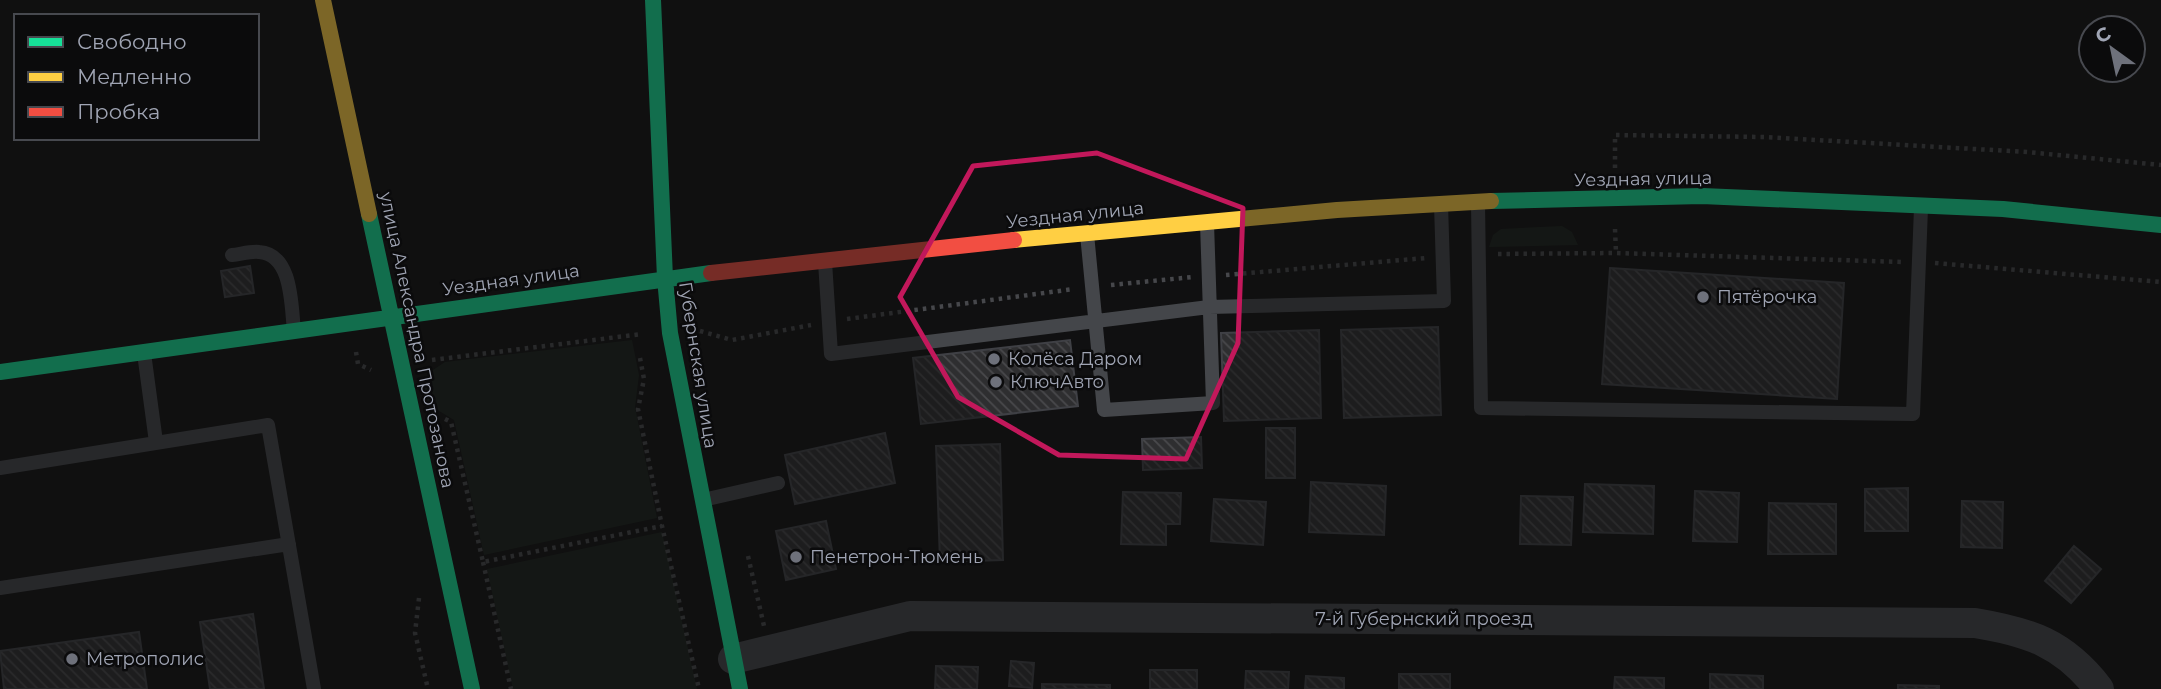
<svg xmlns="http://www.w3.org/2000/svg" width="2161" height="689" font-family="Montserrat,sans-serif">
<defs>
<pattern id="building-back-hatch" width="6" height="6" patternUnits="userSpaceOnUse" patternTransform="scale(1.75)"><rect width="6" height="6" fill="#2e2e30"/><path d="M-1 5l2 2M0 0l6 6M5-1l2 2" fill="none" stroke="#49494c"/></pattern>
</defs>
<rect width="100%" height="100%" fill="#101011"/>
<path fill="#1a211b" d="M 1562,226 L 1572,232 L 1578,245 L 1489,247 L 1493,235 L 1501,229 Z
M 632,340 L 639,375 L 635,407 L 657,518 L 484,555 L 454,420 L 426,403 L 423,382 L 430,372 L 445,362 Z
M 662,532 L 697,689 L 513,689 L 487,569 Z"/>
<path fill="url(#building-back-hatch)" stroke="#3f4045" stroke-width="2" d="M 250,266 L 254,293 L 225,297 L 221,271 Z
M 1610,268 L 1844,283 L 1837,399 L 1602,384 Z
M 1438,327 L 1441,415 L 1344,418 L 1341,330 Z
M 1319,330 L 1321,418 L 1224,421 L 1221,333 Z
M 1070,340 L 1078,406 L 921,424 L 913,358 Z
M 1266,428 L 1295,428 L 1295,478 L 1266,478 Z
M 885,433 L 895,483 L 795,504 L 785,455 Z
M 1201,437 L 1202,468 L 1143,470 L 1142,439 Z
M 1000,444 L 1003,560 L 940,562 L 936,446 Z
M 1311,482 L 1386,486 L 1384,535 L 1309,532 Z
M 1585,484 L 1654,486 L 1653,534 L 1583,532 Z
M 1908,488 L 1908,531 L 1865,531 L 1865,489 Z
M 1695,491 L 1739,493 L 1737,542 L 1693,541 Z
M 1123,492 L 1181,493 L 1180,524 L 1166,524 L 1166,545 L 1121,544 Z
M 1521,496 L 1573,497 L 1571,545 L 1520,544 Z
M 1214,499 L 1266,502 L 1263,545 L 1211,541 Z
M 1962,501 L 2003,502 L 2002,548 L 1961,547 Z
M 1769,503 L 1836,504 L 1836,554 L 1768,554 Z
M 826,521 L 836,569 L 786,580 L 776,531 Z
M 2074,546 L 2101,569 L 2071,603 L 2045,581 Z
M 253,614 L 264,689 L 210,689 L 200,622 Z
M 139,632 L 147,689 L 4,689 L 0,651 Z
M 1011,661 L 1034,663 L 1032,688 L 1009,686 Z
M 936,666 L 978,667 L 977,689 L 935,689 Z
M 1150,670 L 1197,670 L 1197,689 L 1150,689 Z
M 1246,671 L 1289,672 L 1288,689 L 1245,689 Z
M 1399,674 L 1450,674 L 1450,689 L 1399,689 Z
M 1710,674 L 1763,676 L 1763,689 L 1710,689 Z
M 1306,676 L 1344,678 L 1344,689 L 1305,689 Z
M 1615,677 L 1664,678 L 1664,689 L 1614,689 Z
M 1042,684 L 1110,685 L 1110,689 L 1042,689 Z
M 1898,685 L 1939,686 L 1939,689 L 1898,689 Z"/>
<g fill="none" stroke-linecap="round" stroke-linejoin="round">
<path stroke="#46474b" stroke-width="4.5" stroke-dasharray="3.5 5" stroke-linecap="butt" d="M 1615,168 L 1615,135 L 1764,137 L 2027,152 L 2161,165
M 1615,229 L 1616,253
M 1498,254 L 1616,253 L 1902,262
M 1935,263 L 2161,282
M 1226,275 L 1426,258
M 1111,285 L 1193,277
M 847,319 L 1074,289
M 700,331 L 732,340 L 811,325
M 356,352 L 358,364 L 371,370
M 640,358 L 644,379 L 638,409 L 662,526 L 699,689
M 432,360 L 642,334
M 445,419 L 451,422 L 483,562 L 662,526
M 748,556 L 764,626
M 483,562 L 511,689
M 419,598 L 415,633 L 428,689"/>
<path stroke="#44464a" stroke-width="14" d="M 1478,203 L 1481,408 L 1913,414 L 1921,208
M 1087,234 L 1104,410 L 1213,403 L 1207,223
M 232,255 C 241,254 251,251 259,252 C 293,254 291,307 294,330
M 825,262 L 831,354 L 1209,307 L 1444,301 L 1441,204
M 144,353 L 156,442
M 0,468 L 268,425 L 314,689
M 703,500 L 778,483
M 0,588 L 289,544"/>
<path stroke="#44464a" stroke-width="30" d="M 733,659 L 910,616 L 1975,623 C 2029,632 2064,643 2099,689"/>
<path stroke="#16e098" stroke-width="16" d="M 653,0 L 665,278 L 670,333 L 740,689
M 1491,201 L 1702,196 L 2003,209 L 2161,225
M 369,214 L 472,689
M 0,372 L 711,273"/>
<path stroke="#ffcf43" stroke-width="16" d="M 323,0 L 369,214
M 1014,240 L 1337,210 L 1491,201"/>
<path stroke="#f24e42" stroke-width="16" d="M 711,273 L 1014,240"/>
</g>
<path d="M0 0H2161V689H0ZM 1097,153 L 1243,208 L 1238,343 L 1186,459 L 1059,455 L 958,397 L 900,297 L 973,166 Z" fill="#101011" fill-opacity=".55" fill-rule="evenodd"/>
<path fill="none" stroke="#c2185b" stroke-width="5" stroke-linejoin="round" d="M 1097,153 L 1243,208 L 1238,343 L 1186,459 L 1059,455 L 958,397 L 900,297 L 973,166 Z"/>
<g fill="#6e717b" stroke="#0b0b0c" stroke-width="2.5">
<circle cx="1703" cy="297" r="7"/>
<circle cx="994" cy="359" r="7"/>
<circle cx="996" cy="382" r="7"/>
<circle cx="796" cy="557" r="7"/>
<circle cx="72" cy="659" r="7"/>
</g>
<g text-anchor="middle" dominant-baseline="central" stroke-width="5" stroke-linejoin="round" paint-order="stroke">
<g font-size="18" fill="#a0a5b4" stroke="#0b0b0c">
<text transform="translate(1643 179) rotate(-1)">Уездная улица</text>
<text transform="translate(1075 215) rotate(-6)">Уездная улица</text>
<text transform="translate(511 280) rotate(-8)">Уездная улица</text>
<text transform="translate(417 340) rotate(78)">улица Александра Протозанова</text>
<text transform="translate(698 365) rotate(81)">Губернская улица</text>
<text x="1424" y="619">7-й Губернский проезд</text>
</g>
<g font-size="18" fill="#a0a5b4" stroke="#0b0b0c" text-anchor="start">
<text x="1717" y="297">Пятёрочка</text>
<text x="1008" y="359">Колёса Даром</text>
<text x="1010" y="382">КлючАвто</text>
<text x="810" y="557">Пенетрон-Тюмень</text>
<text x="86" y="659">Метрополис</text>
</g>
</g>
<rect x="14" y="14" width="245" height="126" fill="#0b0b0c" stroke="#47494f" stroke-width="2"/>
<rect x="28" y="37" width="35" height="10" fill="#16e098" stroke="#47494f" stroke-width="2"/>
<text x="77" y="49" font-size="21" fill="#a0a5b4">Свободно</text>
<rect x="28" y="72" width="35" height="10" fill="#ffcf43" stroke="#47494f" stroke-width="2"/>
<text x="77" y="84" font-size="21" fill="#a0a5b4">Медленно</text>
<rect x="28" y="107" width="35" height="10" fill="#f24e42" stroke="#47494f" stroke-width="2"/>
<text x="77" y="119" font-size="21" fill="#a0a5b4">Пробка</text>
<g transform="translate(2112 49) rotate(327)"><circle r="33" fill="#0b0b0c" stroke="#47494f" stroke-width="2"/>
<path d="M0-5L12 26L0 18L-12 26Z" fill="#6e717b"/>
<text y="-10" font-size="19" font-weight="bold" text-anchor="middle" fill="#a0a5b4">С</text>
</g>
</svg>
